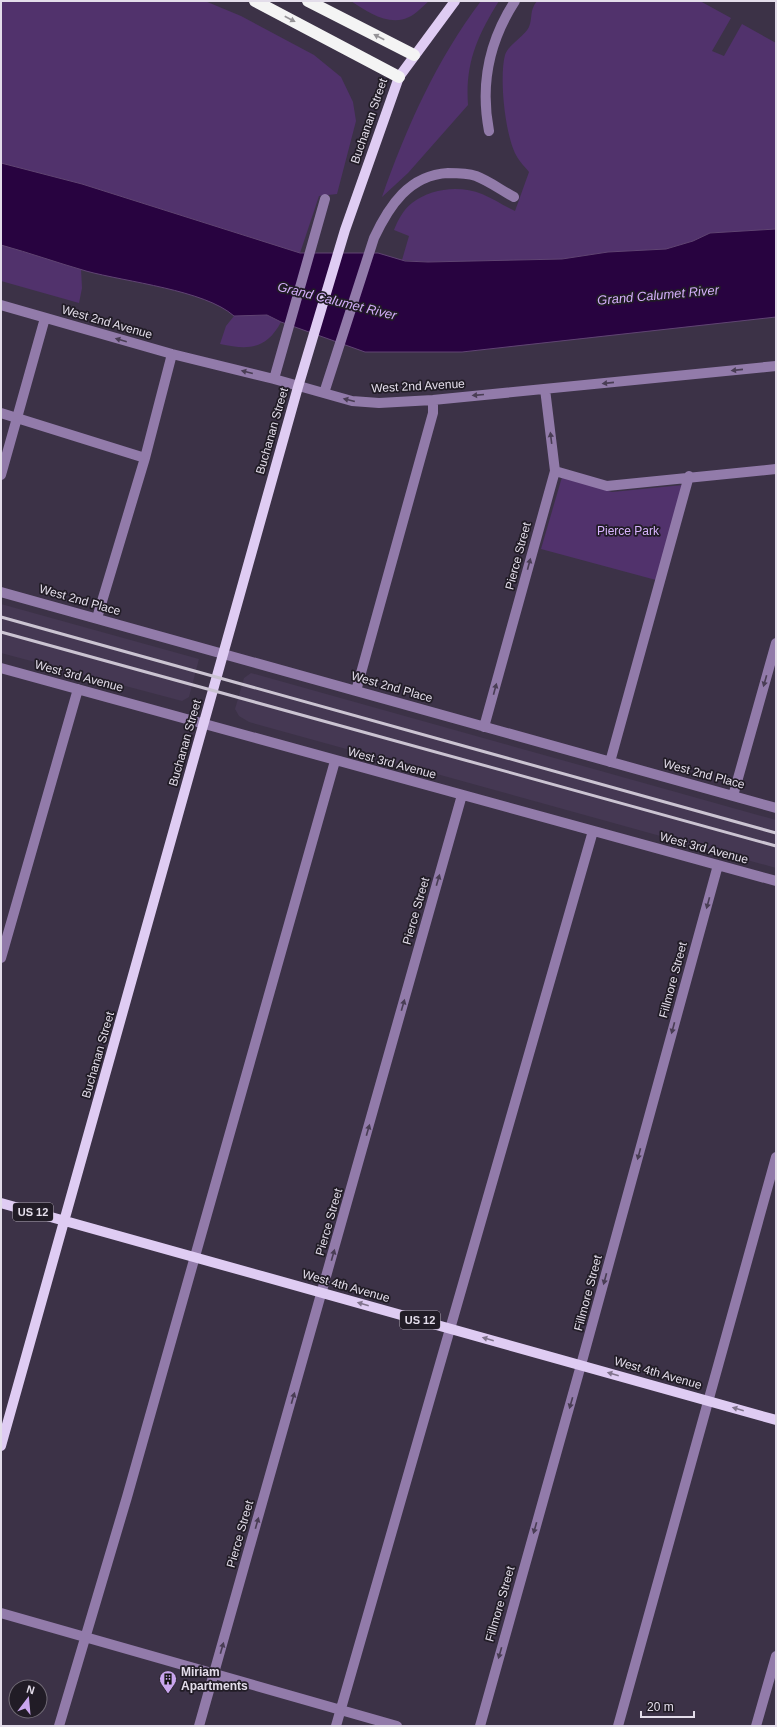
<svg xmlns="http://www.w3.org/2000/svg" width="777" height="1727" font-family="Helvetica,sans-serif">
<rect width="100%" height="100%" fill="#3c3247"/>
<path fill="#453853" d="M 1,604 L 199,659 L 189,697 L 182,701 L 1,653 Z
M 251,673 L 776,820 L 776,868 L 249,722 L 239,716 L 235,709 L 244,678 Z"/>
<path fill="#51326c" d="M 1,1 L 205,1 L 241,16 L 314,55 L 341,77 L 353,102 L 356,121 L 337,194 L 319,196 L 300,253 L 82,184 L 1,163 Z
M 351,1 L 429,1 C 423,6 416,14 409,17 C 390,27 367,12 351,1 Z
M 481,1 L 499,1 C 477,36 465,64 468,105 L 408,173 L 382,197 C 406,128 437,59 481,1 Z
M 537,1 L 700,1 L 731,18 L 712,51 L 724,56 L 742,24 L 776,43 L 776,229 L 710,233 L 693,241 L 666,249 L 608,252 L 562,259 L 428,262 L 402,260 L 409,236 L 394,230 C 398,220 403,210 412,203 C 431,188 460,185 482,194 C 494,199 504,206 515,211 L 529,172 C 525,167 519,161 516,155 C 505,134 499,78 505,55 C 509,44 524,37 529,27 C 533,17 529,11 537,1 Z
M 1,245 L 81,269 L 82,288 L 79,303 L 1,281 Z
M 243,314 L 267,315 L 281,322 C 266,350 248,350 220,344 L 226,326 L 234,316 Z
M 562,477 L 612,492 L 683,485 L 656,580 L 541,549 Z"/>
<path fill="#280340" stroke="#604473" d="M 1,163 L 82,184 L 300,253 L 378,253 L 405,261 L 428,262 L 562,259 L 608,252 L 666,249 L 693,241 L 710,233 L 776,229 L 776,317 L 462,352 L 365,352 L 281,322 L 267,315 L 234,316 C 205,290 126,282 86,271 C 58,263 30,253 1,245 Z"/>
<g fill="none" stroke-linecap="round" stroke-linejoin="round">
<path stroke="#927baa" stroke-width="10" d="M 489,131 C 480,84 489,41 515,1
M 1,305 L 172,354 L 274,379 L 352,401 L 379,403 L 433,400 L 776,366
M 274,379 L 325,199
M 324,393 L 374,238 C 389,206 409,175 448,173 C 458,173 467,173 476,176 C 489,181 501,190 514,197
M 1,413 L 145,458
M 555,471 L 607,486 L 776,469
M 1,475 L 45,318
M 1,592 L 776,808
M 97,618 L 145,458 L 172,354
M 1,668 L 776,881
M 356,691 L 433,413 L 433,400
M 484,727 L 555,471 L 545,389
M 610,762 L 689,476
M 733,796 L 776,643
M 1,958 L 78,689
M 1,1613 L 397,1726
M 59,1726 L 127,1497 L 335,761
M 199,1726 L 462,795
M 336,1726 L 593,831
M 480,1726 L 581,1365 L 718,865
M 618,1726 L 776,1157
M 756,1726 L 776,1656"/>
<path stroke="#dfccf3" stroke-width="10" d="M 1,1203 L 776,1420
M 1,1446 L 298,387 L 345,230 L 399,77 L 455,1"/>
<path stroke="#f4f4f4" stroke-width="12" d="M 255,1 L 399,77
M 308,1 L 414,55"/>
<path stroke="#cbc4d2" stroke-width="3" d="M 1,617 L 776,833
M 1,632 L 776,846"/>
</g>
<defs><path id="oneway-solid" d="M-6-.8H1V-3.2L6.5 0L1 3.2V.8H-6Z"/></defs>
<g fill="#959397">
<use href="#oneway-solid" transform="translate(290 19) rotate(28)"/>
<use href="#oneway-solid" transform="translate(379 37) rotate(-153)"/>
</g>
<g fill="#493d54">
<use href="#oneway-solid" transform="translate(121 340) rotate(-164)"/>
<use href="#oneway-solid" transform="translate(737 370) rotate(174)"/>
<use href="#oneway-solid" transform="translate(247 372) rotate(-166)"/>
<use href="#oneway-solid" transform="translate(608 383) rotate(174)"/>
<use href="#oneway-solid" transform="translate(478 395) rotate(175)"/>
<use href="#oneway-solid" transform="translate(349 400) rotate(-166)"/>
<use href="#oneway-solid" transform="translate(551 438) rotate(-97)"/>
<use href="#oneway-solid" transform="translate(529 564) rotate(-75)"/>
<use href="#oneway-solid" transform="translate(765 681) rotate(106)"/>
<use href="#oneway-solid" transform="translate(495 689) rotate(-75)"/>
<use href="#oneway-solid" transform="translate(438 880) rotate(-74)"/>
<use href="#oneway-solid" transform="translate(708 903) rotate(105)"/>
<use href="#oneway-solid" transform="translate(403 1005) rotate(-74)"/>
<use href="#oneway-solid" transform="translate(673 1028) rotate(105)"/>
<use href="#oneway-solid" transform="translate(368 1130) rotate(-74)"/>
<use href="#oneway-solid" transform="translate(639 1154) rotate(105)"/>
<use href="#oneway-solid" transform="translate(333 1255) rotate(-74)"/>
<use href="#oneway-solid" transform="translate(605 1279) rotate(105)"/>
<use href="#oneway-solid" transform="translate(293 1398) rotate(-74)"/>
<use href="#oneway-solid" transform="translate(571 1403) rotate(106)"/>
<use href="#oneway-solid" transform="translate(257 1523) rotate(-74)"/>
<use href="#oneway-solid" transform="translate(535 1528) rotate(106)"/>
<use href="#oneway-solid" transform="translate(222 1648) rotate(-74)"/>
<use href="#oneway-solid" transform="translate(500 1653) rotate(106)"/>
</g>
<g fill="#80748c">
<use href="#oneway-solid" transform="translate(363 1304) rotate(-164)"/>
<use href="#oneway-solid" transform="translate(488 1339) rotate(-164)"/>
<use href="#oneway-solid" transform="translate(613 1374) rotate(-164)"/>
<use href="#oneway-solid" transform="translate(738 1409) rotate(-164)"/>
</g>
<defs>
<g id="building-pin" transform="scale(0.9)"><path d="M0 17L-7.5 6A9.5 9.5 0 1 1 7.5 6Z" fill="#c9a5ee" stroke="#211c26"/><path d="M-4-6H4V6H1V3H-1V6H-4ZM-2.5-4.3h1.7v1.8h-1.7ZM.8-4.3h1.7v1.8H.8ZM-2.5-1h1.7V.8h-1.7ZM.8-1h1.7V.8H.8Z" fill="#111"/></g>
</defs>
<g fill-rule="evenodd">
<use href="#building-pin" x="168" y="1679"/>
</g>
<g text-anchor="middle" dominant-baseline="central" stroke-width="3.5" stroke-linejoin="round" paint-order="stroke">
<g fill="#211c26" stroke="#a9a3af" stroke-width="1">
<rect x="13" y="1203" width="40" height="18" rx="3"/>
<rect x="400" y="1311" width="40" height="18" rx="3"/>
</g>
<g font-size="11" font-weight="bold" fill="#e3ddea">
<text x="33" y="1212">US 12</text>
<text x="420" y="1320">US 12</text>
</g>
<g font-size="12" fill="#e3ddea" stroke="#211c26">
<text transform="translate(369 121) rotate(-71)">Buchanan Street</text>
<text transform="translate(107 322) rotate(16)">West 2nd Avenue</text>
<text transform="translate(418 386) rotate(-3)">West 2nd Avenue</text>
<text transform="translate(272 431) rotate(-74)">Buchanan Street</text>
<text transform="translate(518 556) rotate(-75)">Pierce Street</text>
<text transform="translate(80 600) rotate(16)">West 2nd Place</text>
<text transform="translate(79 676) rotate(15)">West 3rd Avenue</text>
<text transform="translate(392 687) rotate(16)">West 2nd Place</text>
<text transform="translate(185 743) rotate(-74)">Buchanan Street</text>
<text transform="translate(392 763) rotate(15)">West 3rd Avenue</text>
<text transform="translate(704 774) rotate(15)">West 2nd Place</text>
<text transform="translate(704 848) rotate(15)">West 3rd Avenue</text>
<text transform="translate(416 911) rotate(-74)">Pierce Street</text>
<text transform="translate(673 980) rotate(-75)">Fillmore Street</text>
<text transform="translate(98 1055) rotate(-74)">Buchanan Street</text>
<text transform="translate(329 1222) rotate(-74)">Pierce Street</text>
<text transform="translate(346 1286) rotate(16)">West 4th Avenue</text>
<text transform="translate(588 1293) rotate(-75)">Fillmore Street</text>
<text transform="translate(658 1373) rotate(16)">West 4th Avenue</text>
<text transform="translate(240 1534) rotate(-74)">Pierce Street</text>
<text transform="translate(500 1604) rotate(-74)">Fillmore Street</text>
</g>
<g font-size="12" fill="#d8b4fe" stroke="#211c26">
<text x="628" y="531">Pierce Park</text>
</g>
<g font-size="12" font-weight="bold" fill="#e3ddea" stroke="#211c26" text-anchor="start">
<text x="181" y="1672">Miriam<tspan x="181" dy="14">Apartments</tspan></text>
</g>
<g font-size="13" font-style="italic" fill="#d3aef9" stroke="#211c26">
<text transform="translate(658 295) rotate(-5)">Grand Calumet River</text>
<text transform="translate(337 301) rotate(14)">Grand Calumet River</text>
</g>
</g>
<rect width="777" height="1727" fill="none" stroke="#e3ddea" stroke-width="4"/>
<g transform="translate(28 1699) rotate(16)"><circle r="19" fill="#211c26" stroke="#6f6974"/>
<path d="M0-3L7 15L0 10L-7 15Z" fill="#c9a5ee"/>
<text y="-6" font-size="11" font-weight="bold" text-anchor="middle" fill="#e3ddea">N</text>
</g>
<path d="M641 1711v6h53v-6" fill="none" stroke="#e3ddea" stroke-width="2"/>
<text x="647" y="1711" font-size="12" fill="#e3ddea" stroke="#211c26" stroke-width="3" paint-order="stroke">20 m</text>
</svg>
